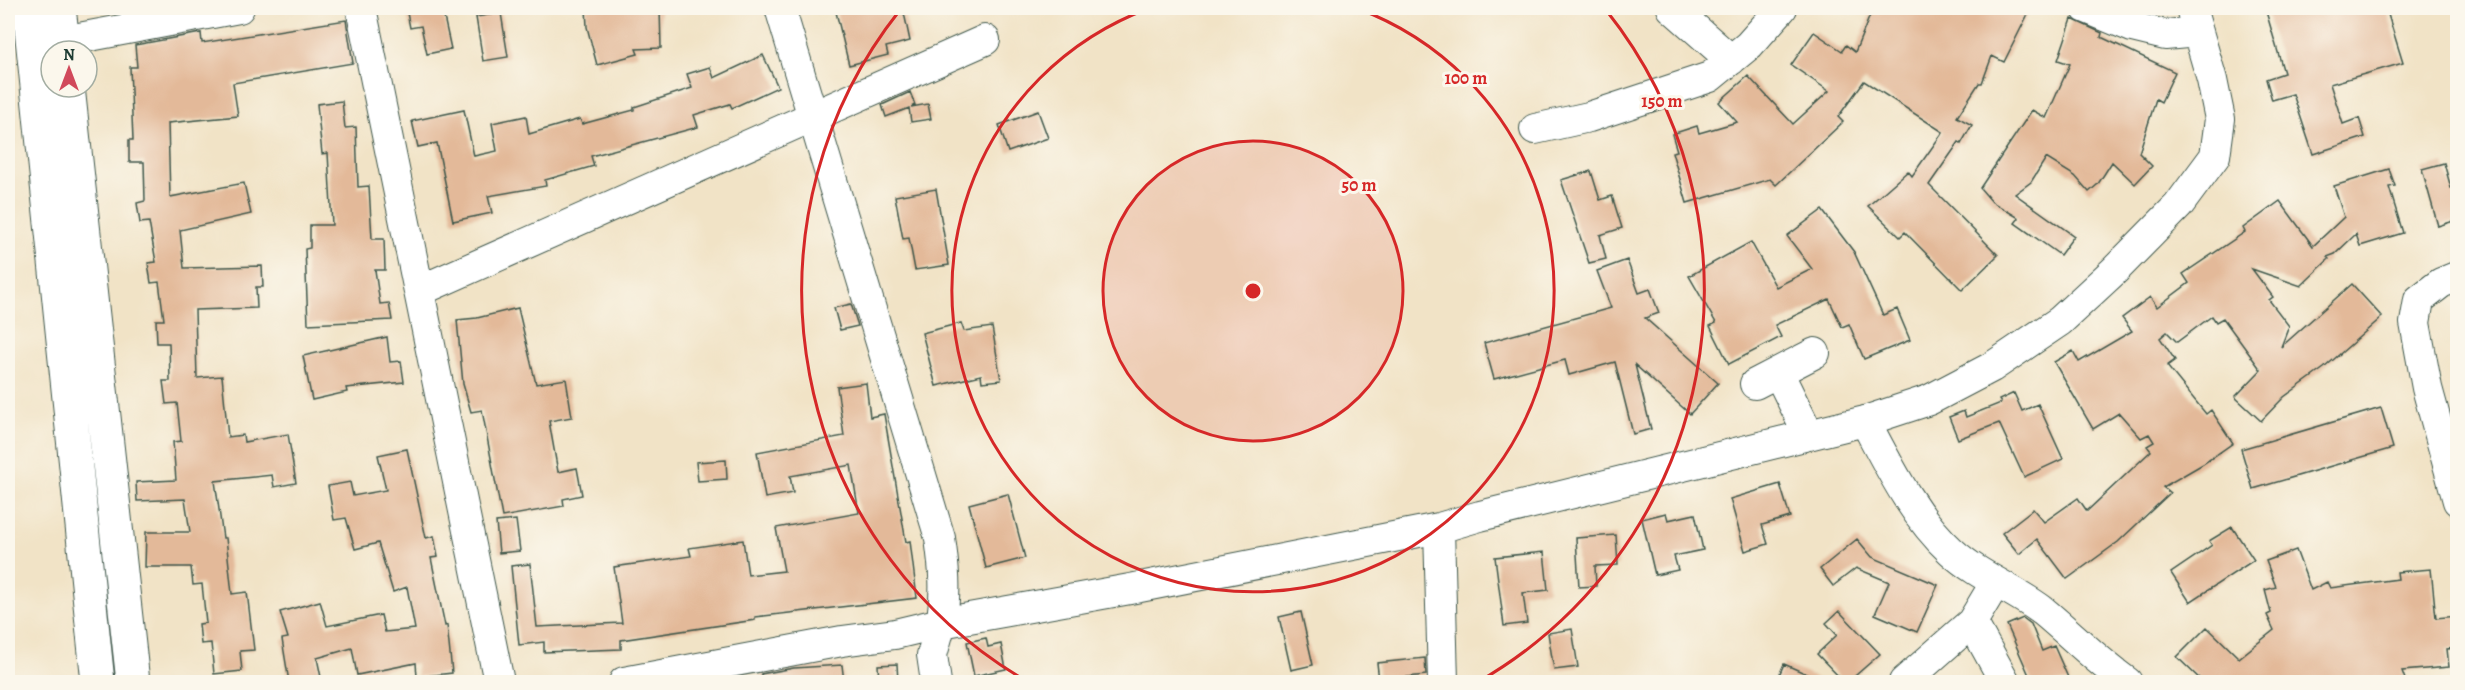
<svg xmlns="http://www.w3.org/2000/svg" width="2465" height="690" font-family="Alegreya,serif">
<rect width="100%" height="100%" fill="#fbf7ec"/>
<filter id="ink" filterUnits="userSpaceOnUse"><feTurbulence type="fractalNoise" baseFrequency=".0167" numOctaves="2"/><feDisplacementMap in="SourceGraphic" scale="12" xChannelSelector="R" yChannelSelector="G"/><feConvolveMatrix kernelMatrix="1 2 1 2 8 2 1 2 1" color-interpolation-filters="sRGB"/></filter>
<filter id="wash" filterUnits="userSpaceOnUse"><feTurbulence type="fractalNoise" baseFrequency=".008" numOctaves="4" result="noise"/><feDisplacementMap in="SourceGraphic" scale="24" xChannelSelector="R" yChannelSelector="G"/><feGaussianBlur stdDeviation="1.35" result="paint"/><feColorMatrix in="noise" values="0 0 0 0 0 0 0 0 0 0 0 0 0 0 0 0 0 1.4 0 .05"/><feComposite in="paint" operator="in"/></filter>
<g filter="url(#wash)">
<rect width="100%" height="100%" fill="#f1e3c6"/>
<g id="blocks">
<path fill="#e3b999" d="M 406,8 L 442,8 L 451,49 L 427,54 L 421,26 L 410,28 Z
M 586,8 L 660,8 L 661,48 L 636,49 L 638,54 L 597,65 L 587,27 Z
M 835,8 L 903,8 L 910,41 L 886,47 L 888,55 L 849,65 Z
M 1873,8 L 2031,8 L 2004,62 L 1992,56 L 1982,83 L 1979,83 L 1957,117 L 1972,125 L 1961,144 L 1959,142 L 1929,185 L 1998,255 L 1962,290 L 1905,232 L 1900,237 L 1868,206 L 1908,171 L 1912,176 L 1943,132 L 1864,81 L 1838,117 L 1843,122 L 1776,185 L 1770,179 L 1687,203 L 1672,152 L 1677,151 L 1672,134 L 1697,126 L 1699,133 L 1737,122 L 1719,102 L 1748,76 L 1793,124 L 1829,91 L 1791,65 L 1814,32 L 1842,51 L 1846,45 L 1855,52 Z
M 2265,8 L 2386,8 L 2403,63 L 2330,84 L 2343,124 L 2359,118 L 2365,137 L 2313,154 L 2293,94 L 2272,100 L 2266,79 L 2284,73 Z
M 501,13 L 508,57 L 483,61 L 476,17 Z
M 2072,19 L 2102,33 L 2101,37 L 2175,72 L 2161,102 L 2156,99 L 2139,153 L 2152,166 L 2135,184 L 2112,162 L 2098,184 L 2089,192 L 2075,176 L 2046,158 L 2031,182 L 2015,194 L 2074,236 L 2060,255 L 2015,223 L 2019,218 L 1992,202 L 1980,188 L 2032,110 L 2046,118 L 2070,64 L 2058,60 Z
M 346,20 L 353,63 L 233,83 L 238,116 L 168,123 L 170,197 L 244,183 L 251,214 L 180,230 L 184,268 L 262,266 L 263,287 L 256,287 L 257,308 L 195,310 L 197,378 L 222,376 L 228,437 L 243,435 L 244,442 L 288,434 L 296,483 L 274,487 L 272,475 L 215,481 L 223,538 L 226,538 L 232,594 L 247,592 L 254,650 L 240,651 L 242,671 L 214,674 L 211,643 L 201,644 L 199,624 L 206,623 L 202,584 L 193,585 L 191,567 L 145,567 L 146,532 L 190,532 L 185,499 L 137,501 L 136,482 L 176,480 L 173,442 L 181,441 L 177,403 L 166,404 L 163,381 L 170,381 L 169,343 L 157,343 L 156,320 L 164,320 L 159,282 L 151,283 L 148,263 L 156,262 L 149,222 L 140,223 L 137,203 L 145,201 L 144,162 L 129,162 L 129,140 L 133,140 L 130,67 L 137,67 L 135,45 L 201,33 L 202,43 Z
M 763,55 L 778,87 L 732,108 L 730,104 L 694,115 L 698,127 L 591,156 L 594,166 L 545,180 L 546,186 L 488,196 L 492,213 L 453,221 L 437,143 L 418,147 L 412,121 L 464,110 L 474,156 L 497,151 L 492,123 L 526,116 L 529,134 L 580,119 L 582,124 L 634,110 L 634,107 L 692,88 L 687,74 L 710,67 L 714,78 Z
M 910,92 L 915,105 L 911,107 L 928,104 L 931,119 L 911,122 L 909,108 L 886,117 L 882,105 Z
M 342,101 L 345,128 L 356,127 L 358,187 L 369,186 L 372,239 L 384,239 L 385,270 L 375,270 L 380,304 L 389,303 L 392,320 L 308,324 L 305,249 L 310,248 L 310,225 L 332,225 L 328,153 L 322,154 L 317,104 Z
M 1038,111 L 1048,138 L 1008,152 L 999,125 Z
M 2444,163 L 2451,188 L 2457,186 L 2457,220 L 2438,226 L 2422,169 Z
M 2389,169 L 2395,186 L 2389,187 L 2403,233 L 2360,246 L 2356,234 L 2335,254 L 2327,257 L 2329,259 L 2301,286 L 2252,269 L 2273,297 L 2269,300 L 2289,326 L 2281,347 L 2352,284 L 2382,317 L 2324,368 L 2284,397 L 2261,421 L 2235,397 L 2261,370 L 2223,318 L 2216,322 L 2212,316 L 2177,342 L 2167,332 L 2160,338 L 2175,360 L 2167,366 L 2206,414 L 2211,410 L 2233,443 L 2203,464 L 2163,487 L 2170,493 L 2118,542 L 2067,579 L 2037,539 L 2019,554 L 2002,533 L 2033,509 L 2044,522 L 2078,498 L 2087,511 L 2151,451 L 2147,446 L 2154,442 L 2149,434 L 2141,438 L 2119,413 L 2093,429 L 2054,362 L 2073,351 L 2079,362 L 2132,331 L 2122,318 L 2150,297 L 2157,307 L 2189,283 L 2183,274 L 2245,232 L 2243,228 L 2280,201 L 2313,246 L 2344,217 L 2334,186 Z
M 1591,171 L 1600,200 L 1612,196 L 1622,228 L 1600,235 L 1606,259 L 1589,263 L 1561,180 Z
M 936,189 L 949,265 L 915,270 L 909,238 L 903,239 L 895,196 Z
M 1822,210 L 1854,252 L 1883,315 L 1897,309 L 1910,340 L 1864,359 L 1849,324 L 1842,327 L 1829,299 L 1775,325 L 1781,337 L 1729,364 L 1710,326 L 1716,323 L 1689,276 L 1751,242 L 1776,287 L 1812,269 L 1787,236 Z
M 1627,260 L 1639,293 L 1650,289 L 1659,313 L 1645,318 L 1718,383 L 1690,414 L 1635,365 L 1651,429 L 1633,434 L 1615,362 L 1569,375 L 1565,360 L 1494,379 L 1484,343 L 1611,308 L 1597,271 Z
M 851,304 L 858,326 L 840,330 L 834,308 Z
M 518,308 L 536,384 L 566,379 L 572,417 L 549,421 L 558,472 L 577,468 L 582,495 L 563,499 L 564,506 L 502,517 L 482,410 L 471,412 L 463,384 L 457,320 L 477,318 Z
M 961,323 L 964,331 L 992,327 L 1001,380 L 982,382 L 981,375 L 936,386 L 922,333 Z
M 387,337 L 390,362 L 401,361 L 404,382 L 346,388 L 347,392 L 312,400 L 303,356 Z
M 866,383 L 870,417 L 884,414 L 906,542 L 910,541 L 917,598 L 755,617 L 755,620 L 621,640 L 621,649 L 544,652 L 544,642 L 519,645 L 511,566 L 530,564 L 537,627 L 622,623 L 614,567 L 691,556 L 689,548 L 743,540 L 748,575 L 784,571 L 776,528 L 859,513 L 851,465 L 790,476 L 793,493 L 765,498 L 757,452 L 844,436 L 837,387 Z
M 2014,393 L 2022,411 L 2038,404 L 2063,459 L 2024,477 L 1999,423 L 1958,439 L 1949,417 L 1964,411 L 1966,417 L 2001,403 L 1999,400 Z
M 2381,408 L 2393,448 L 2253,489 L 2241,449 Z
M 407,449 L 426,538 L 434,536 L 438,557 L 431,558 L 445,626 L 447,625 L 452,673 L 417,677 L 416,663 L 357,675 L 352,648 L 317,658 L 322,682 L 289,682 L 282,639 L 288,638 L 280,612 L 320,601 L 327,626 L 381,615 L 385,632 L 415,629 L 407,587 L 393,592 L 378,543 L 355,549 L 346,518 L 334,520 L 328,486 L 350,482 L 353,496 L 386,490 L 378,455 Z
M 726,460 L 727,479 L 698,481 L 696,462 Z
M 1780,484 L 1790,517 L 1762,525 L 1768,544 L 1745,551 L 1730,499 Z
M 1008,494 L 1025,558 L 986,568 L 969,504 Z
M 1666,513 L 1668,520 L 1695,514 L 1703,550 L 1674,556 L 1678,570 L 1655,575 L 1642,519 Z
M 516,520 L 520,551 L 499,553 L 496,522 Z
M 2232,527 L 2254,560 L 2190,602 L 2171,573 L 2212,545 L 2209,541 Z
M 1616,535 L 1618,565 L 1595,566 L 1596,586 L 1579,587 L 1576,538 Z
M 1857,539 L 1872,557 L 1938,585 L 1917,632 L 1875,614 L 1889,582 L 1856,568 L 1833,586 L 1820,569 Z
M 2296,550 L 2311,590 L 2327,582 L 2330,588 L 2398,579 L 2397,572 L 2431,569 L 2436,618 L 2457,616 L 2457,648 L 2447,649 L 2449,667 L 2402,671 L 2406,682 L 2203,682 L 2177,657 L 2207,627 L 2239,658 L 2274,630 L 2267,615 L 2271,613 L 2265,590 L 2276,587 L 2266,561 Z
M 1544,552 L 1548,590 L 1523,593 L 1527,623 L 1504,626 L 1495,557 Z
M 1839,611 L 1880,654 L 1848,682 L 1844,682 L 1817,654 L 1837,635 L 1826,623 Z
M 1301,612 L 1313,665 L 1291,670 L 1279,617 Z
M 2023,618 L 2031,624 L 2042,651 L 2054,646 L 2070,682 L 2032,682 L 2007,625 Z
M 1572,629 L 1578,667 L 1554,670 L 1548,633 Z
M 986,638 L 988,647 L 1001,644 L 1006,669 L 974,676 L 967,642 Z
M 1425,658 L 1426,675 L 1379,680 L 1377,663 Z
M 897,664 L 898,682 L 879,682 L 878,665 Z
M 1784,664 L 1825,682 L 1776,682 Z
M 842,665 L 844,682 L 761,682 L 761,674 L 794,668 Z"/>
</g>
</g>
<g filter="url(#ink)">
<use href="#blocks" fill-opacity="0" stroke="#3e564a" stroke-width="1.5"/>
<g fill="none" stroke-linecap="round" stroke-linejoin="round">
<g stroke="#3e564a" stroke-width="32">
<path id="minor" d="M 361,8 L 499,682
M 780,8 L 940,538 C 944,567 947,593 941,623 L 1130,589 L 1439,528
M 1672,8 L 1731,60
M 2086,8 L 2132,27 L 2165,35 L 2198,32
M 63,41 L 239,8
M 1535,129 L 1589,117 L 1710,77 L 1749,45 L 1782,8
M 2458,276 L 2441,283 L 2419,300 L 2415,323 L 2427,388 L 2458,501
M 419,291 L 985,40
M 1778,372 L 1809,435
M 1755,384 L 1815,353
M 1865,421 C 1889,466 1913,516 1951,551 C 1978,576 2014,589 2043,611 C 2071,634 2097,661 2127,682
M 1972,622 L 2005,682
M 624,682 L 842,641 L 895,634 L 941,623 L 932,655 L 936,682
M 1443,682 L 1439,528 L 1480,516 L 1865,421 L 1929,400 L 1992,367 L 2060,321 L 2115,270 L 2178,206 L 2215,156 L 2220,119 L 2212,80 L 2191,8
M 1904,682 L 1972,622 L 1996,582"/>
</g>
<g stroke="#3e564a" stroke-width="35">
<path id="major" d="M 29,8 L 98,682
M 59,8 L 64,51
M 68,87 L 133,682"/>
</g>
<use href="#minor" stroke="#fff" stroke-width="30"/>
<use href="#major" stroke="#fff" stroke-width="33"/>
</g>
</g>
<circle cx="1253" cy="291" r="150" fill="#d62828" fill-opacity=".12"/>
<g fill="none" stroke="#d62828" stroke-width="3">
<circle cx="1253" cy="291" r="150"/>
<path d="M1356 8A301 301 0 1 1 1150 8"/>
<path d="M1028 682A451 451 0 0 1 900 10M1606 10A451 451 0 0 1 1478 682"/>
</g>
<circle cx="1253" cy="291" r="9" fill="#d62828" stroke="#fbf7ec" stroke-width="3"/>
<g font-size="18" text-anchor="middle" font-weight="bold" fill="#d62828" stroke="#fbf7ec" stroke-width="6" stroke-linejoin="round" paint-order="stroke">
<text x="1466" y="84">100 m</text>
<text x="1662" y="107">150 m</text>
<text x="1359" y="191">50 m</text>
</g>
<rect width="2465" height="690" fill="none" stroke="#fbf7ec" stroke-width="30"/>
<g transform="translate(69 69)"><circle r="28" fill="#fbf7ec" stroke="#a3ada2" stroke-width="1.5"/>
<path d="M0-4.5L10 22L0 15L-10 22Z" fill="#d1495b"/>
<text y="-9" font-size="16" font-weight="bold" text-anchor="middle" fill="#1f3d34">N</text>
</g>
</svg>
